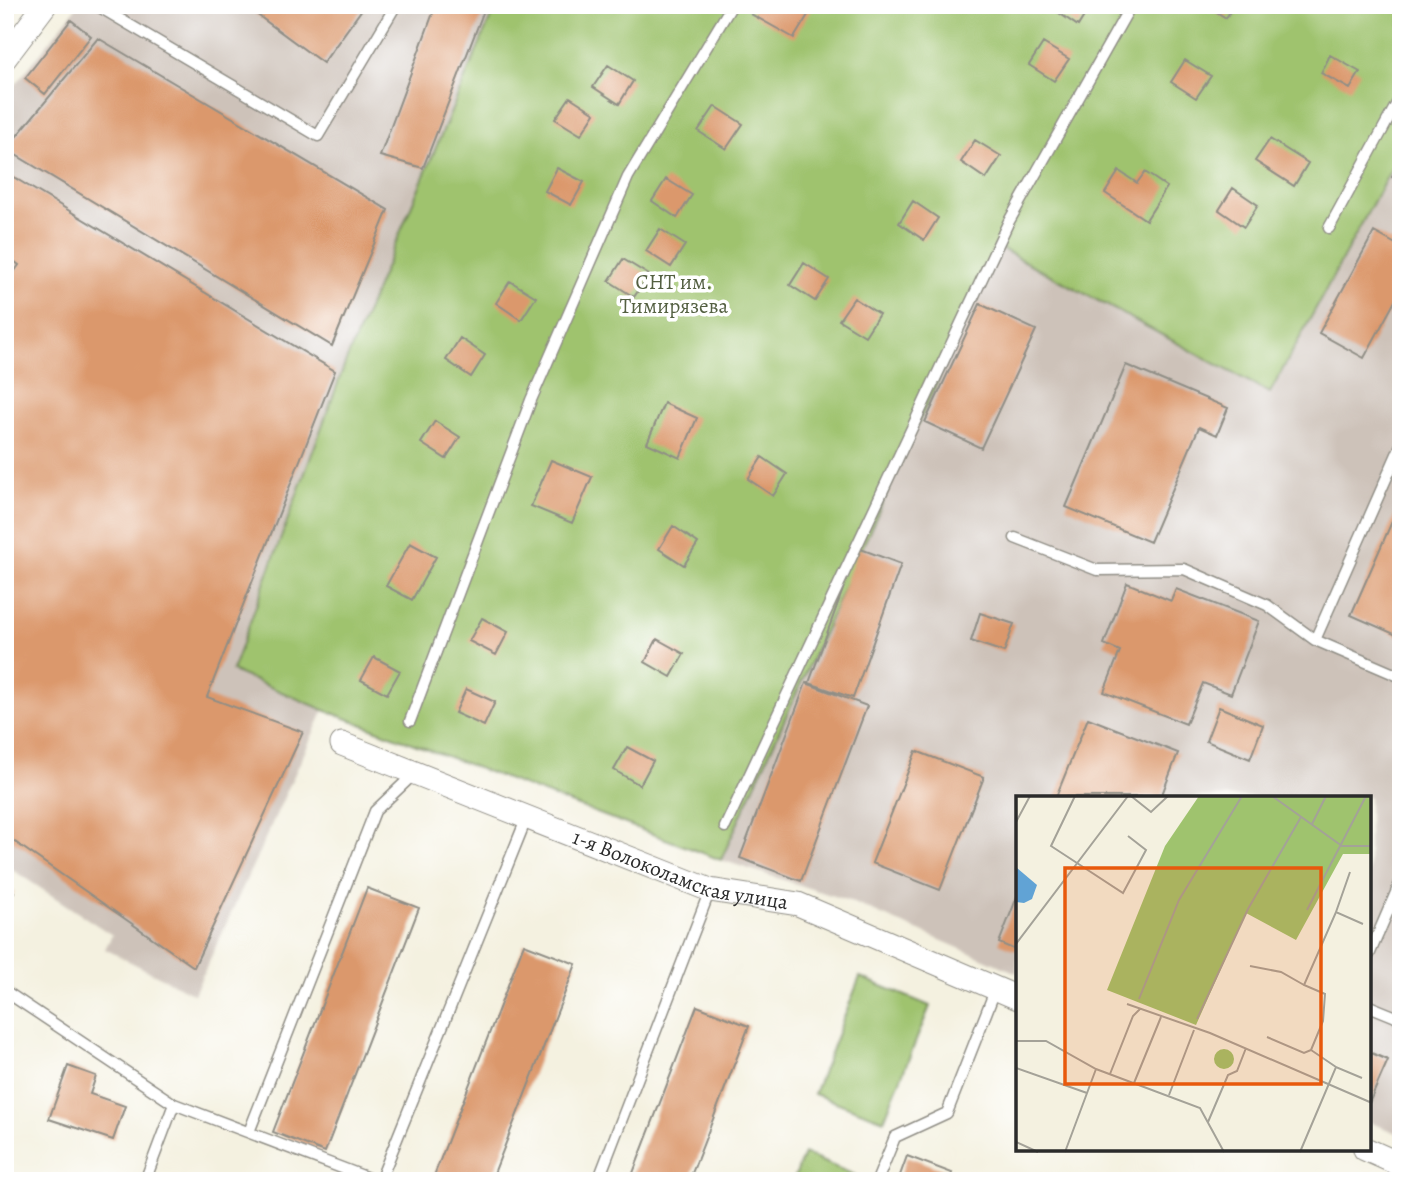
<svg xmlns="http://www.w3.org/2000/svg" width="1406" height="1186" font-family="Alegreya,serif">
<rect width="100%" height="100%" fill="#fff"/>
<filter id="ink" filterUnits="userSpaceOnUse"><feTurbulence type="fractalNoise" baseFrequency=".0143" numOctaves="2"/><feDisplacementMap in="SourceGraphic" scale="14" xChannelSelector="R" yChannelSelector="G"/><feConvolveMatrix kernelMatrix="1 2 1 2 8 2 1 2 1" color-interpolation-filters="sRGB"/></filter>
<filter id="wash" filterUnits="userSpaceOnUse"><feTurbulence type="fractalNoise" baseFrequency=".00686" numOctaves="4" result="noise"/><feDisplacementMap in="SourceGraphic" scale="28" xChannelSelector="R" yChannelSelector="G"/><feGaussianBlur stdDeviation="1.57" result="paint"/><feColorMatrix in="noise" values="0 0 0 0 0 0 0 0 0 0 0 0 0 0 0 0 0 1.4 0 .05"/><feComposite in="paint" operator="in"/></filter>
<g filter="url(#wash)">
<rect width="100%" height="100%" fill="#f4f1e0"/>
<path fill="#cdc2b9" d="M 78,5 L 496,5 L 346,361 L 232,671 L 324,710 L 194,994 L 105,949 L 112,935 L 5,865 L 5,98 Z
M 1401,151 L 1401,1135 L 1369,1122 L 1369,797 L 1018,797 L 1017,973 L 849,901 L 721,860 L 998,247 L 1270,393 Z"/>
<path fill="#9fc36e" stroke="#65774c" stroke-width="2" d="M 496,5 L 1401,5 L 1401,151 L 1270,393 L 998,247 L 721,860 L 324,710 L 232,671 L 346,361 Z
M 860,977 L 930,1006 L 884,1120 L 814,1094 Z
M 804,1154 L 855,1175 L 853,1181 L 793,1181 Z"/>
<g id="blocks">
<path fill="#db986c" d="M 244,5 L 365,5 L 323,63 Z
M 436,5 L 486,5 L 423,168 L 380,156 Z
M 756,5 L 803,5 L 811,10 L 794,38 L 751,14 Z
M 1055,5 L 1091,5 L 1078,26 L 1053,9 Z
M 1206,5 L 1234,5 L 1226,18 Z
M 71,20 L 91,36 L 45,94 L 25,78 Z
M 98,38 L 388,210 L 332,346 L 6,149 Z
M 1043,43 L 1069,59 L 1054,81 L 1029,65 Z
M 1330,55 L 1360,72 L 1350,89 L 1321,73 Z
M 1185,60 L 1211,76 L 1196,98 L 1171,82 Z
M 608,65 L 633,81 L 619,104 L 593,87 Z
M 570,97 L 595,113 L 581,135 L 555,119 Z
M 715,106 L 743,124 L 726,149 L 698,131 Z
M 1270,139 L 1308,163 L 1294,186 L 1255,161 Z
M 975,140 L 1001,156 L 986,179 L 961,162 Z
M 1401,161 L 1401,182 L 1392,177 Z
M 557,168 L 584,182 L 571,205 L 545,191 Z
M 1119,171 L 1137,183 L 1145,172 L 1167,187 L 1146,220 L 1105,193 Z
M 5,172 L 335,371 L 207,697 L 303,732 L 194,967 L 5,835 L 5,285 L 19,265 L 5,254 Z
M 666,179 L 692,195 L 677,218 L 652,201 Z
M 1233,188 L 1258,205 L 1244,227 L 1219,210 Z
M 913,201 L 938,218 L 924,240 L 899,223 Z
M 660,229 L 685,245 L 671,267 L 646,251 Z
M 1374,232 L 1401,247 L 1401,290 L 1364,358 L 1319,333 Z
M 623,259 L 649,275 L 634,297 L 609,281 Z
M 804,263 L 829,279 L 815,301 L 790,285 Z
M 510,281 L 536,297 L 521,320 L 496,303 Z
M 854,298 L 879,314 L 865,336 L 839,320 Z
M 980,304 L 1036,330 L 981,448 L 925,422 Z
M 460,338 L 485,355 L 471,377 L 446,360 Z
M 1126,365 L 1228,408 L 1217,435 L 1199,427 L 1150,542 L 1066,507 Z
M 664,403 L 697,418 L 680,458 L 647,443 Z
M 435,421 L 460,437 L 446,459 L 421,443 Z
M 762,457 L 787,474 L 773,496 L 748,479 Z
M 551,460 L 592,477 L 572,523 L 531,506 Z
M 1401,501 L 1401,637 L 1351,615 Z
M 673,526 L 698,543 L 684,565 L 659,549 Z
M 410,543 L 436,557 L 412,600 L 386,586 Z
M 858,548 L 901,564 L 853,698 L 809,683 Z
M 1127,583 L 1171,601 L 1176,589 L 1259,621 L 1231,694 L 1203,683 L 1186,724 L 1104,692 L 1120,651 L 1104,644 Z
M 980,613 L 1014,624 L 1004,652 L 971,641 Z
M 482,618 L 508,632 L 496,655 L 469,641 Z
M 657,639 L 684,654 L 671,677 L 645,662 Z
M 374,657 L 400,671 L 387,694 L 361,680 Z
M 806,683 L 867,706 L 801,881 L 740,858 Z
M 466,689 L 495,702 L 484,726 L 455,713 Z
M 1219,707 L 1263,725 L 1250,759 L 1206,741 Z
M 1088,718 L 1178,753 L 1161,797 L 1056,797 Z
M 627,747 L 653,761 L 640,785 L 614,770 Z
M 916,751 L 984,777 L 940,890 L 872,863 Z
M 5,886 L 14,892 L 5,906 Z
M 367,888 L 419,908 L 325,1152 L 273,1132 Z
M 1017,897 L 1018,897 L 1018,951 L 999,943 Z
M 524,944 L 576,964 L 491,1181 L 432,1181 Z
M 697,1006 L 749,1026 L 689,1181 L 630,1181 Z
M 1369,1052 L 1388,1060 L 1369,1103 Z
M 68,1066 L 96,1076 L 90,1094 L 125,1106 L 113,1140 L 49,1119 Z
M 907,1156 L 952,1173 L 949,1181 L 898,1181 Z"/>
</g>
</g>
<g filter="url(#ink)">
<use href="#blocks" fill-opacity="0" stroke="#908e86" stroke-width="2"/>
<g fill="none" stroke-linecap="round" stroke-linejoin="round">
<g stroke="#908e86" stroke-width="13">
<path id="lane" d="M 96,5 L 318,136 L 396,5
M 1329,228 L 1401,96
M 1401,445 L 1315,640 L 1401,677
M 1015,538 L 1097,570 L 1184,569 L 1267,605 L 1315,640
M 410,721 L 531,400 L 628,177 L 732,5
M 725,827 L 1008,223 L 1131,5
M 1369,955 L 1401,881
M 5,991 L 174,1104 L 376,1181
M 1369,1006 L 1401,1019
M 249,1132 L 375,811 L 416,772
M 145,1181 L 174,1104
M 380,1181 L 527,817
M 598,1181 L 710,890
M 877,1181 L 895,1137 L 947,1113 L 996,988"/>
</g>
<g stroke="#908e86" stroke-width="25">
<g id="street">
<path d="M 5,58 L 45,5"/>
<path id="s1" d="M 342,744 L 710,890 L 798,904 L 1018,998"/>
<path d="M 1365,1149 L 1401,1165"/>
</g>
</g>
<use href="#lane" stroke="#fff" stroke-width="10"/>
<use href="#street" stroke="#fff" stroke-width="23"/>
</g>
</g>
<g text-anchor="middle" dominant-baseline="central" stroke-width="7" stroke-linejoin="round" paint-order="stroke">
<g font-size="21" fill="#546042" stroke="#fff">
<text x="674" y="282">СНТ им.<tspan x="674" dy="24">Тимирязева</tspan></text>
</g>
<g font-size="21" fill="#2b2b2b" stroke="#fff">
<text stroke="none"><textPath href="#s1" startOffset="362">1-я Волоколамская улица</textPath></text>
</g>
</g>
<g transform="translate(1016 796)">
<rect width="355" height="355" fill="#f4f1e0"/>
<path d="M 183,0 L 355,0 L 355,58 L 327,58 L 280,144 L 230,117 L 180,229 L 91,194 L 149,50 ZM198 263a10 10 0 1 1 20 0a10 10 0 1 1-20 0Z" fill="#9fc36e"/>
<path d="M 1,72 L 21,89 L 16,103 L 8,107 L 0,106 Z" fill="#61a3d5"/>
<path fill="none" stroke="#a4a298" stroke-width="2" d="M 59,0 L 35,50 L 107,97 L 130,54 L 112,40M 115,0 L 135,16 L 152,0M 256,0 L 326,50 L 356,50M 0,26 L 14,0M 296,28 L 310,0M 291,114 L 350,0M 320,116 L 334,76M 0,148 L 112,0M 234,170 L 265,176 L 288,189M 123,203 L 163,104 L 226,0M 111,208 L 194,237 L 356,307M 181,223 L 232,113 L 285,21M 251,241 L 288,257 L 295,254M 0,245 L 30,245 L 80,273 L 184,312 L 208,356M 320,271 L 295,254 L 307,225 L 309,198 L 288,189 L 320,116 L 347,128M 0,272 L 71,297M 94,278 L 117,220 L 124,213M 118,287 L 145,221M 153,299 L 178,234M 192,326 L 212,279 L 221,275 L 230,252M 0,346 L 22,356M 49,356 L 80,273M 284,356 L 320,271 L 346,282"/>
<path fill="#e8590c" fill-opacity="0.15" stroke="#e8590c" stroke-width="3.5" d="M 49,72 L 305,72 L 305,288 L 49,288 Z"/>
<rect width="355" height="355" fill="none" stroke="#2b2b2b" stroke-width="3.5"/>
</g>
<rect width="1406" height="1186" fill="none" stroke="#fff" stroke-width="28"/>
</svg>
